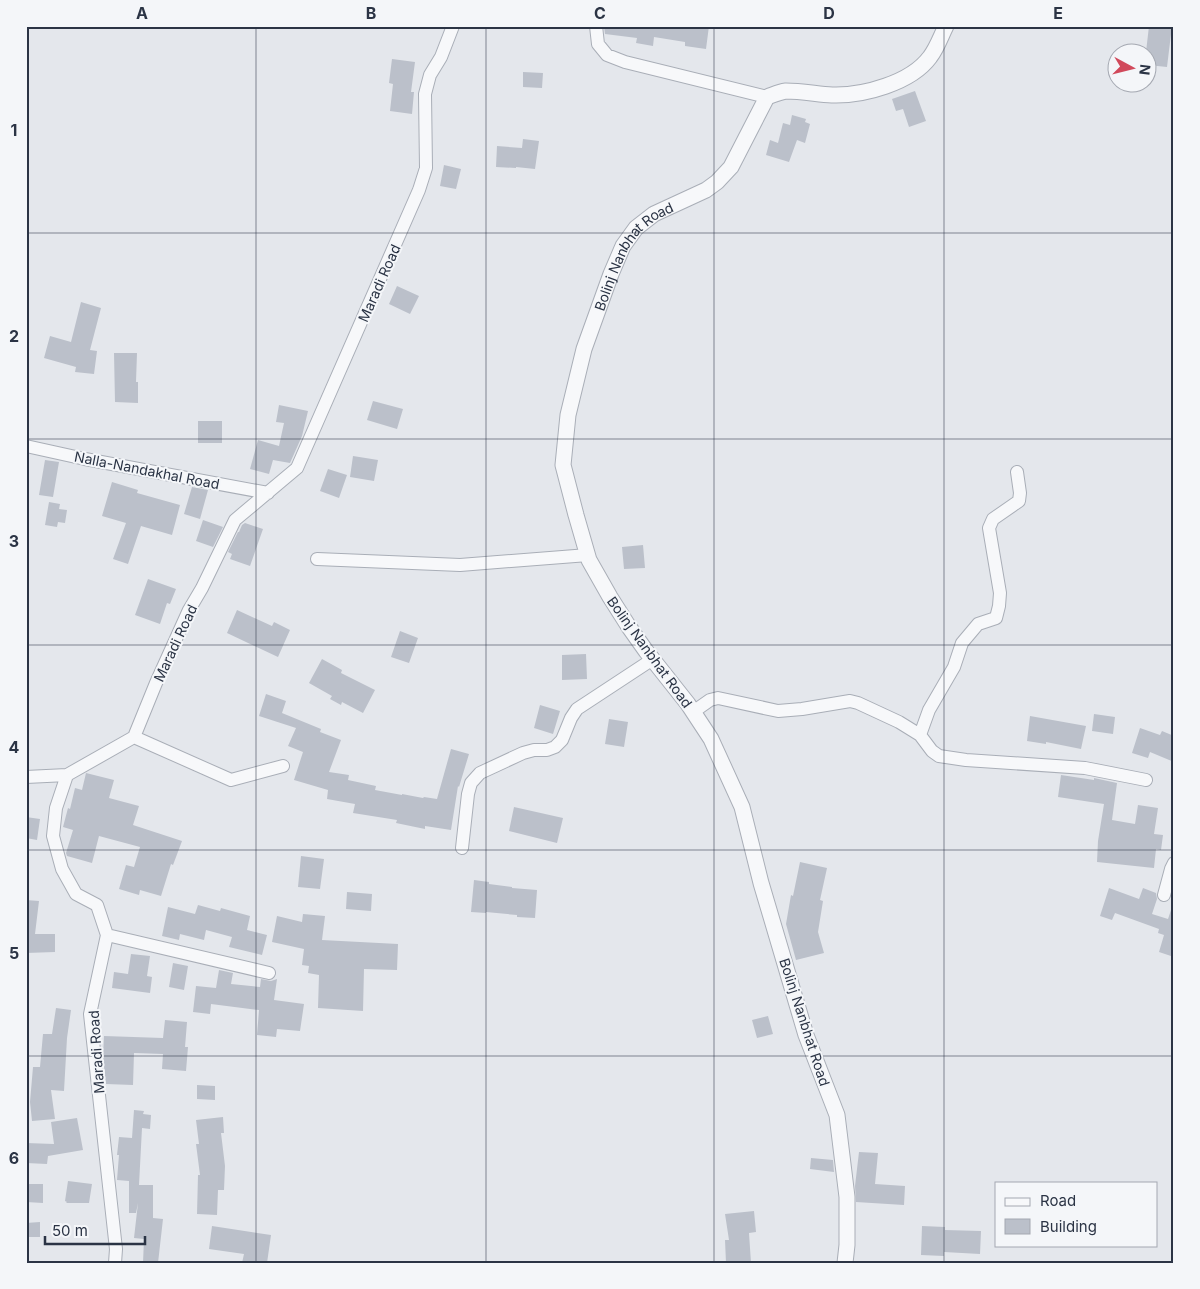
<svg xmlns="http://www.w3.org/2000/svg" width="1200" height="1289" font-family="Inter,sans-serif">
<rect width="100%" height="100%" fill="#e4e7ec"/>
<path fill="#bbc0ca" d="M 604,26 L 709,26 L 706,49 L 685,46 L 685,42 L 654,37 L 653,46 L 636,43 L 637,38 L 605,34 Z
M 1149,26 L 1172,26 L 1167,67 L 1148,65 L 1148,52 L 1146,52 Z
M 392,59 L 415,62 L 411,92 L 414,92 L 412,114 L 390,111 L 393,84 L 389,83 Z
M 523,72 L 543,73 L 542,88 L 523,87 Z
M 915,91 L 926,121 L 909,127 L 903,109 L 896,111 L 892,99 Z
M 792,115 L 806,119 L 805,122 L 810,124 L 805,143 L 797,140 L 789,162 L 766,155 L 770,140 L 778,143 L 783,123 L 790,125 Z
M 523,139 L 539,141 L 535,169 L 516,167 L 516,168 L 496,167 L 497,146 L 522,148 Z
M 444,165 L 461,169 L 456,189 L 440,186 Z
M 397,286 L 419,296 L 410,314 L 389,304 Z
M 81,302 L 101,308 L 90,350 L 97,351 L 94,374 L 75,372 L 76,367 L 44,358 L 50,336 L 71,342 Z
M 114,353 L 137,353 L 136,382 L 138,382 L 138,403 L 115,402 Z
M 373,401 L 403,409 L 397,429 L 367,420 Z
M 279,405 L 308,411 L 302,436 L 290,463 L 273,460 L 269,474 L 250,469 L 258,440 L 279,446 L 284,423 L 276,422 Z
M 198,421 L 222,421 L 222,443 L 198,443 Z
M 353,456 L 378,460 L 374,481 L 350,477 Z
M 45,460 L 59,462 L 53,497 L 39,495 Z
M 328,469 L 347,475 L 339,498 L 320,491 Z
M 112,482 L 138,490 L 137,493 L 180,505 L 172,535 L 141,526 L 128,564 L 113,559 L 126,523 L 102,516 Z
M 192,487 L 208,490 L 200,519 L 184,514 Z
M 49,502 L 60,504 L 59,509 L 67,510 L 65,523 L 58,522 L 57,527 L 45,525 Z
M 203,520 L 223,527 L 213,547 L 196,541 Z
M 245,523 L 263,529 L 250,566 L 230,559 L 232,554 L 228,552 L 238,532 L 239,532 L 242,525 Z
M 643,545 L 645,568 L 624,569 L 622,547 Z
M 148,579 L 176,589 L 170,604 L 167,603 L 160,624 L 135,615 Z
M 237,610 L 272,626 L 274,622 L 290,630 L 278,657 L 227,633 Z
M 400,631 L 418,638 L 409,663 L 391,657 Z
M 586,654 L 587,679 L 562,680 L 562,655 Z
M 322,659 L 342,670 L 341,673 L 375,690 L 363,713 L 342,702 L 341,705 L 330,699 L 332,696 L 309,683 Z
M 266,694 L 286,701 L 282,713 L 321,729 L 320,732 L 341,740 L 329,772 L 349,775 L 348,780 L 376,786 L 375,790 L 402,795 L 402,794 L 423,798 L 424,797 L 437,799 L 451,749 L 469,754 L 459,787 L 458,786 L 451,830 L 425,826 L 425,829 L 396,823 L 397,820 L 353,813 L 355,804 L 327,799 L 328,790 L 294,780 L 303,752 L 288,746 L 296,728 L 259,716 Z
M 540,705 L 560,711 L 553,734 L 534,728 Z
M 1094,714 L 1115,717 L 1113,734 L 1092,731 Z
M 1030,716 L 1086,726 L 1081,749 L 1046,742 L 1046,744 L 1027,741 Z
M 609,719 L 628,722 L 624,747 L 605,744 Z
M 1140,728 L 1160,735 L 1162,731 L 1174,736 L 1174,762 L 1150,752 L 1148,758 L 1132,753 Z
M 86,773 L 114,780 L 109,798 L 139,806 L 133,825 L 182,841 L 173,865 L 171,864 L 161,896 L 140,890 L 139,895 L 119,889 L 126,865 L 134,867 L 140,847 L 99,836 L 92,863 L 67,856 L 66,853 L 73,830 L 63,827 L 68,808 L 70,809 L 75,788 L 82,790 Z
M 1061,775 L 1094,780 L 1094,778 L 1117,783 L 1112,820 L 1135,824 L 1138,805 L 1158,808 L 1154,834 L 1163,835 L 1161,850 L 1156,849 L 1154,868 L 1097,862 L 1098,841 L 1104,804 L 1058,797 Z
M 514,807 L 563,818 L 557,843 L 509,831 Z
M 26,817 L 40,819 L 37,840 L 26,838 Z
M 301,856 L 324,859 L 320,889 L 298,887 Z
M 800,862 L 827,868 L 820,900 L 823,901 L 818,932 L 824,953 L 796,960 L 786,924 L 791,895 L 793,896 Z
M 474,880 L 489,882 L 489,884 L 512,887 L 512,888 L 537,890 L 535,918 L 517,917 L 517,915 L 486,912 L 486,913 L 471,912 Z
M 1109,888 L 1139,899 L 1143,888 L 1156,893 L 1157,899 L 1152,914 L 1168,919 L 1171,910 L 1174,911 L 1174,957 L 1159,952 L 1164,935 L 1158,933 L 1159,929 L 1115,913 L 1112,920 L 1100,916 Z
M 347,892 L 372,894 L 371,911 L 346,909 Z
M 26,900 L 39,901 L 35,934 L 55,934 L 55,952 L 26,953 Z
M 198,905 L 220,911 L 221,908 L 250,916 L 247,930 L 267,935 L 262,955 L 229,947 L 232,937 L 206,930 L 204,940 L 180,934 L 179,940 L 162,936 L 168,907 L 195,914 Z
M 303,914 L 325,916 L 322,940 L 398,944 L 397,970 L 364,969 L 363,1011 L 318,1008 L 319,975 L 308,973 L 309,966 L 302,965 L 304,949 L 272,942 L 277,916 L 302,922 Z
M 131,954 L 150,956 L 147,976 L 152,977 L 150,993 L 112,988 L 114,972 L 128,974 Z
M 173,963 L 188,966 L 184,990 L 169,987 Z
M 219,970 L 233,973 L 231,984 L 260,987 L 261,979 L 271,981 L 277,979 L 274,1000 L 304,1004 L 300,1031 L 277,1029 L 276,1037 L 257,1035 L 259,1010 L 211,1004 L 210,1014 L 193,1012 L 196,986 L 216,988 Z
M 56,1008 L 71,1010 L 67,1038 L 64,1091 L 51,1090 L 55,1119 L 32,1121 L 30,1102 L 33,1067 L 40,1067 L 43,1034 L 52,1034 Z
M 768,1016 L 773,1034 L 757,1038 L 752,1020 Z
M 165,1020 L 187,1022 L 185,1047 L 188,1047 L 186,1071 L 162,1069 L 163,1054 L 134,1053 L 133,1085 L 106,1084 L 103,1058 L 104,1036 L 163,1038 Z
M 197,1085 L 215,1086 L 215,1100 L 197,1099 Z
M 134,1110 L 144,1111 L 143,1114 L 151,1115 L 150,1129 L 142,1128 L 139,1185 L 153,1185 L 153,1218 L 163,1219 L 158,1263 L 143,1263 L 144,1239 L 134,1238 L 138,1203 L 136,1213 L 129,1213 L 129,1181 L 117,1180 L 119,1155 L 117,1155 L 119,1137 L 132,1138 Z
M 223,1117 L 224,1133 L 221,1133 L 225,1166 L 224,1190 L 218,1190 L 217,1215 L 197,1214 L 198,1175 L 200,1175 L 196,1144 L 199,1144 L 196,1120 Z
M 77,1118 L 83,1150 L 48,1156 L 47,1164 L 26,1163 L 26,1143 L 54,1144 L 51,1122 Z
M 859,1152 L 878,1153 L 875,1184 L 905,1186 L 904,1205 L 856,1202 L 855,1186 Z
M 811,1158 L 833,1160 L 834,1172 L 810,1169 Z
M 68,1181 L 92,1184 L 89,1203 L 66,1203 L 67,1202 L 65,1201 Z
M 26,1184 L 43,1184 L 43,1203 L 26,1202 Z
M 754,1211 L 756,1232 L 749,1233 L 751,1263 L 726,1263 L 725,1240 L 729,1240 L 725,1214 Z
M 40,1222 L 40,1237 L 26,1237 L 26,1223 Z
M 212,1226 L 271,1235 L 267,1263 L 242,1263 L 244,1254 L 209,1249 Z
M 922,1226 L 945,1227 L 945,1230 L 981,1231 L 980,1254 L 944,1252 L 944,1256 L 921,1255 Z"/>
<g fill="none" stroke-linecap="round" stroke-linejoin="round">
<g stroke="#a9aeb7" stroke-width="14">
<path id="minor" d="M 596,26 L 598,44 L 607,55 L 625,62 L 767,97
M 26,446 L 85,459 L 268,493
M 317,559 L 460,565 L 588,555
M 693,712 L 710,700 L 718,698 L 778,711 L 802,709 L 850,701 L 858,703 L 899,722 L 920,735 L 932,751 L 939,756 L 966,760 L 1085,768 L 1146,780
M 920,735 L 929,710 L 954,667 L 962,643 L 978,624 L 996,618 L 999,606 L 1000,593 L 989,528 L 993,519 L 1019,501 L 1020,493 L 1017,472
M 134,737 L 231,780 L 283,766
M 26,777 L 67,775
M 462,848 L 468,794 L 471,783 L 480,773 L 523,753 L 534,750 L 547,750 L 555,747 L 562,740 L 571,718 L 577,709 L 653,659
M 1164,895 L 1171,869 L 1174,863
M 107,935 L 269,973
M 115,1263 L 116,1249 L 90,1014 L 107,935 L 97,905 L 76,894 L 62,869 L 53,836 L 56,808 L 67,775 L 134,737 L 156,683 L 189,610 L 202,588 L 235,520 L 297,468 L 419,190 L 426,168 L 425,94 L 430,75 L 441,57 L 453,26"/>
</g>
<g stroke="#a9aeb7" stroke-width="17">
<g id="tertiary">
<path id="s1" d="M 845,1263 L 847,1245 L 847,1197 L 837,1115 L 806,1035 L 761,883 L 742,807 L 711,739 L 688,704 L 646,651 L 629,627 L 610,597 L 589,560 L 576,515 L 563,465 L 568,415 L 584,349 L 611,274 L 623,246 L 636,228 L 654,214 L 706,190 L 717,182 L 731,167 L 767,97 C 773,95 779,92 786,91 C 801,91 817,94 832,95 C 863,96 911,83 930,57 C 937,48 941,36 946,26"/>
</g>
</g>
<use href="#minor" stroke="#f7f8fa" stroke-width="12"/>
<use href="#tertiary" stroke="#f7f8fa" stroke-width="15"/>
</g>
<path fill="none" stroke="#2b3445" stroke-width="1" stroke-opacity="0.55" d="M 256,26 L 256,1263M 486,26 L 486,1263M 714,26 L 714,1263M 944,26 L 944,1263M 26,233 L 1174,233M 26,439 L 1174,439M 26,645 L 1174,645M 26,850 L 1174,850M 26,1056 L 1174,1056"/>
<g text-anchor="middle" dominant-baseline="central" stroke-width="4" stroke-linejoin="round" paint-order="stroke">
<g font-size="14" fill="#2b3445" stroke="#f4f6f9">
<text stroke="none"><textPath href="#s1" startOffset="1088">Bolinj Nanbhat Road</textPath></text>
<text transform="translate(379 283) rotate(-66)">Maradi Road</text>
<text transform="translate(147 470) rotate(11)">Nalla-Nandakhal Road</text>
<text transform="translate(175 643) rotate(-65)">Maradi Road</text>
<text transform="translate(650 652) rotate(54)">Bolinj Nanbhat Road</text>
<text transform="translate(805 1022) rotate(72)">Bolinj Nanbhat Road</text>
<text transform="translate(96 1052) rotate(-94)">Maradi Road</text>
</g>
</g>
<rect width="1200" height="1289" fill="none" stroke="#f4f6f9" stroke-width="55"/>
<rect x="995" y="1182" width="162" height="65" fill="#f4f6f9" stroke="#a4a8b1"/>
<rect x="1005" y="1198" width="25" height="8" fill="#f7f8fa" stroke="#a4a8b1"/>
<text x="1040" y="1206" font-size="15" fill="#2b3445">Road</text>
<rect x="1005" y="1219" width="25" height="15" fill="#bbc0ca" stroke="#a4a8b1"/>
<text x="1040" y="1232" font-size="15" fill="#2b3445">Building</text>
<g transform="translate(1132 68) rotate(97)"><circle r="24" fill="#f4f6f9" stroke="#a4a8b1"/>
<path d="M0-4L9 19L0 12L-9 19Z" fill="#d1495b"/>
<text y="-8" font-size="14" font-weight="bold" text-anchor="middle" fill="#2b3445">N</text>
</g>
<path d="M45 1236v8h100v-8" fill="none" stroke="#2b3445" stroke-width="2.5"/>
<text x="52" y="1236" font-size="15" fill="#2b3445" stroke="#f4f6f9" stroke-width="4" paint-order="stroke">50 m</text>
<rect x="28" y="28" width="1144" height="1234" fill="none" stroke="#2b3445" stroke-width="2"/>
<g font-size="16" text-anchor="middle" font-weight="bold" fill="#2b3445">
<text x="142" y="19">A</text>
<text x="371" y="19">B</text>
<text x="600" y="19">C</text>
<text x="829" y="19">D</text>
<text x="1058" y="19">E</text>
<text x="14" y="136">1</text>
<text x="14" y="342">2</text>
<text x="14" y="547">3</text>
<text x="14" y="753">4</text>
<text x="14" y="959">5</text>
<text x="14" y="1164">6</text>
</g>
</svg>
